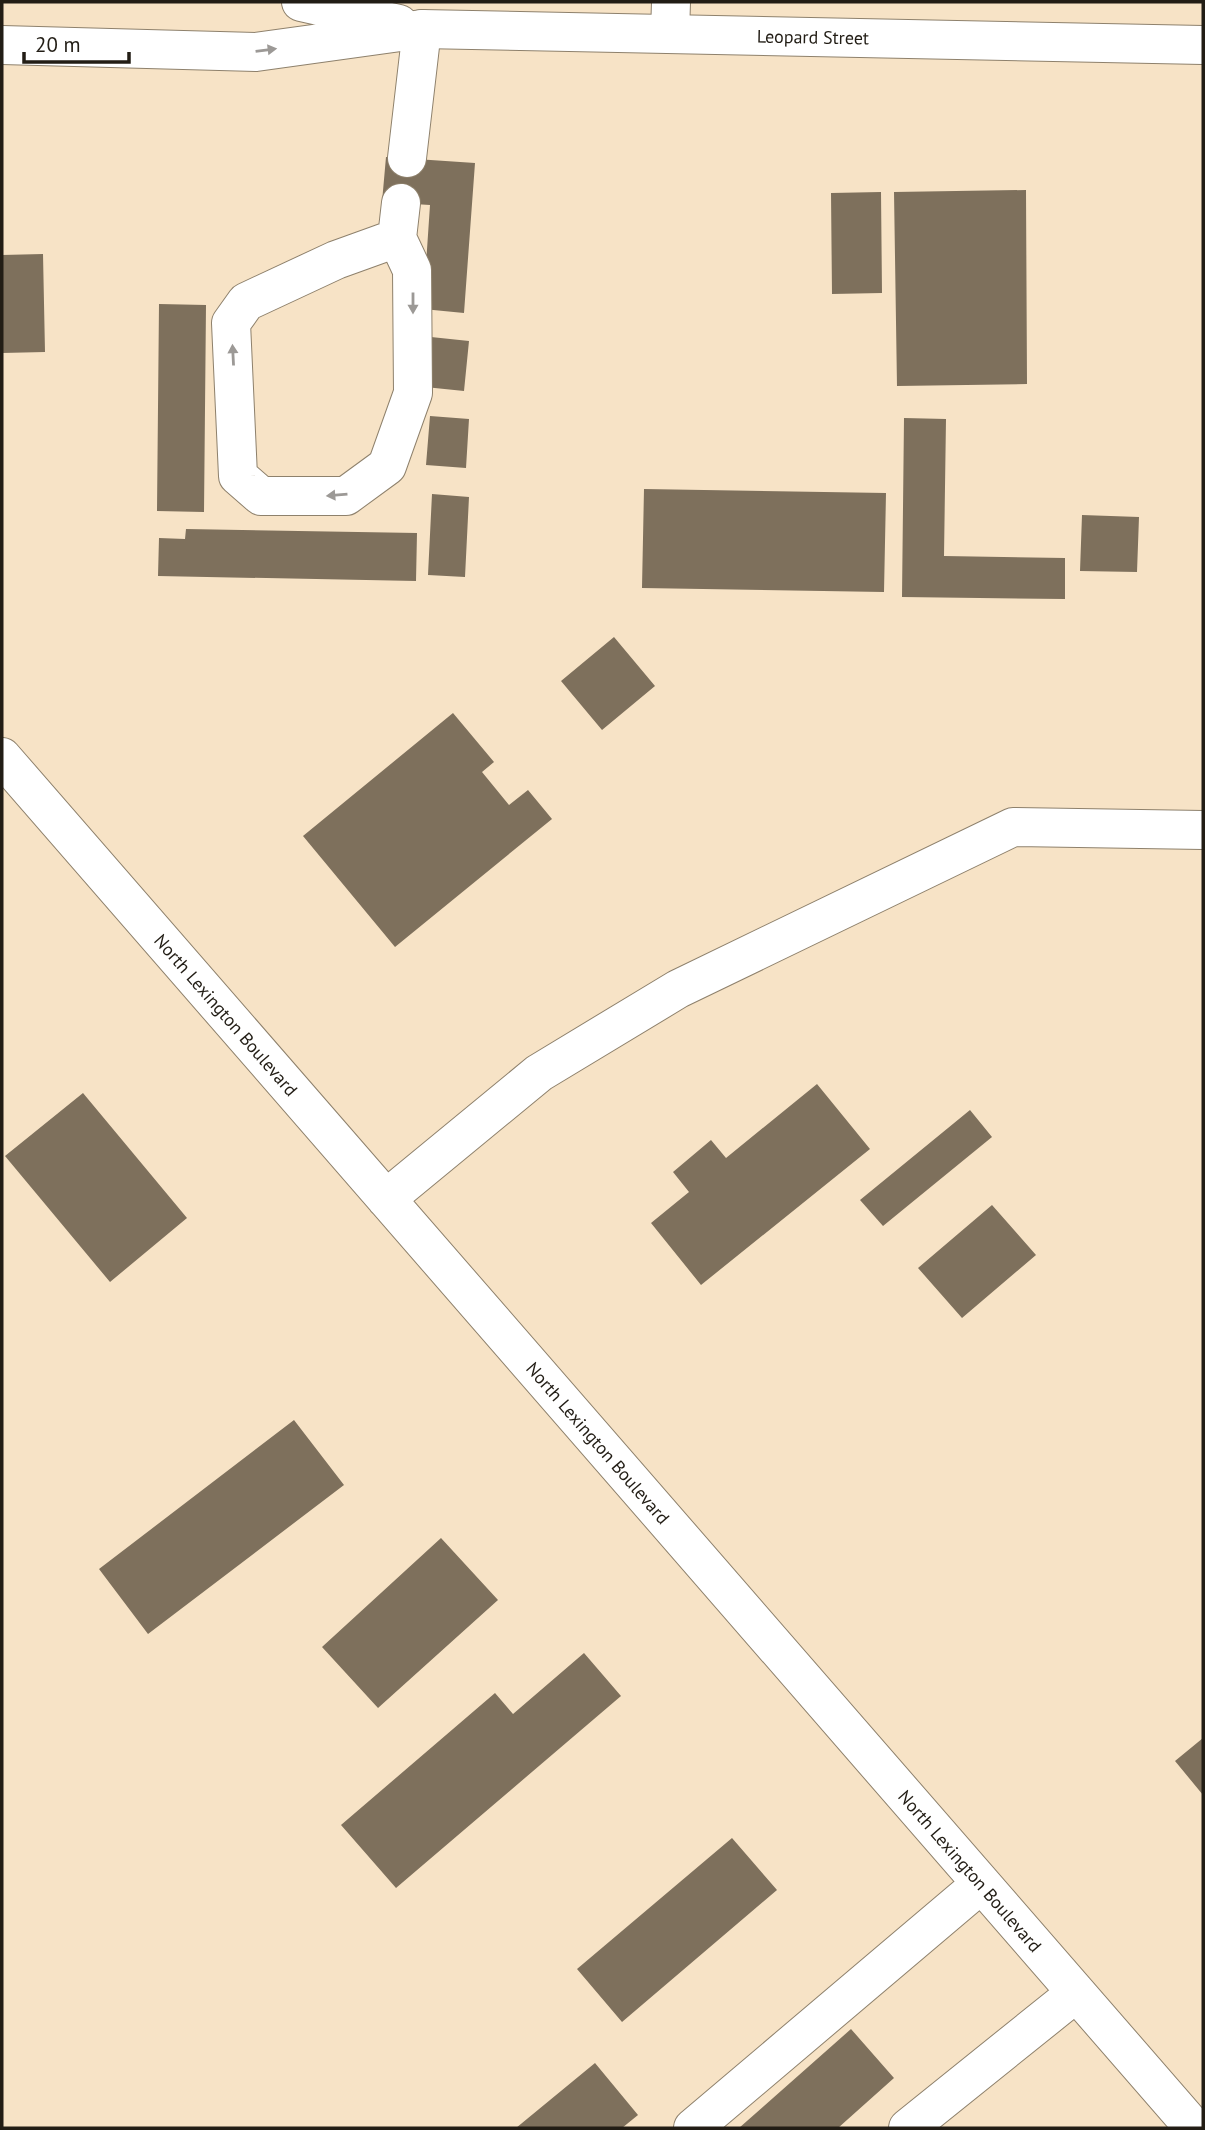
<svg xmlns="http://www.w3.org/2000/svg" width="1205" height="2130" font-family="'PT Sans',sans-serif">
<rect width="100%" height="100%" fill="#fef1df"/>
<path fill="#f7e3c6" d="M 2,2 L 1203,2 L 1203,2128 L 2,2128 Z"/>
<path fill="#7e705c" d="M 386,157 L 475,163 L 464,313 L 423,309 L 430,205 L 382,202 Z
M 1026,190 L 1027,384 L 897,386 L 894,192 Z
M 881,192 L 882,293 L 832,294 L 831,193 Z
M 43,254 L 45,352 L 2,353 L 2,255 Z
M 159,304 L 206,305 L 204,512 L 157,511 Z
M 431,337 L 469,341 L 464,391 L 425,387 Z
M 430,416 L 469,419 L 466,468 L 426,465 Z
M 904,418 L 946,419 L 944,556 L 1065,558 L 1065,599 L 902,597 Z
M 644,489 L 886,493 L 884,592 L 642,588 Z
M 432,494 L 469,497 L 465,577 L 428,575 Z
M 1082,515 L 1139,517 L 1137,572 L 1080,571 Z
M 186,529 L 417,533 L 416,581 L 158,576 L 159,538 L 185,539 Z
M 614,637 L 655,686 L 602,730 L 561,681 Z
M 453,713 L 494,762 L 482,772 L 509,805 L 528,790 L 552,819 L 395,947 L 303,836 Z
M 817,1084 L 870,1149 L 701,1285 L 651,1223 L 689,1192 L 673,1172 L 711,1140 L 726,1158 Z
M 83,1093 L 187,1218 L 110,1282 L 5,1156 Z
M 970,1110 L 992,1137 L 883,1226 L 860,1200 Z
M 992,1205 L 1036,1255 L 962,1318 L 918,1268 Z
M 294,1420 L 344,1485 L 148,1634 L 99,1569 Z
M 441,1538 L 498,1600 L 378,1708 L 322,1647 Z
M 584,1653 L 621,1696 L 396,1888 L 341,1825 L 495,1693 L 513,1714 Z
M 1203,1738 L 1203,1795 L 1175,1761 Z
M 732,1838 L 777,1890 L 622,2022 L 577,1969 Z
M 851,2029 L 894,2078 L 838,2128 L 739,2128 Z
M 595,2063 L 638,2115 L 622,2128 L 516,2128 Z"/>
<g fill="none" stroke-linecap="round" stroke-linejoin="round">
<g stroke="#8e816c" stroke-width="40">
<path id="minor" d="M 670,34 L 671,2
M 407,158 L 422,29
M 397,238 L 336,260 L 246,302 L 231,323 L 238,476 L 261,496 L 346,496 L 387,466 L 413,393 L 412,270 L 397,238 L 401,203
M 2,757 L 1194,2128
M 386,1199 L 539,1073 L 678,989 L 1013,827 L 1203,830
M 693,2128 L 981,1884
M 908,2128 L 1076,1993"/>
</g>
<g stroke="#8e816c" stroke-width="40">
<path id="major" d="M 301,2 L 399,24
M 2,45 L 256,52 L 422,29 L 1203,45"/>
</g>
<use href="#minor" stroke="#fff" stroke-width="38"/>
<use href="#major" stroke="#fff" stroke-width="38"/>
</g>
<defs><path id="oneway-solid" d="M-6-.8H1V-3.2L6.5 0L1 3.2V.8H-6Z" transform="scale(1.75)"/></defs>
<g fill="#9c9996">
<use href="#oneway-solid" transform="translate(266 50) rotate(-7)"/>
<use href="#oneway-solid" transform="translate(413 303) rotate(90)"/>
<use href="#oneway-solid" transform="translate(233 355) rotate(-93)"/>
<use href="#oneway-solid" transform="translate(337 495) rotate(175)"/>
</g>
<g text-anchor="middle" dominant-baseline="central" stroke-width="6" stroke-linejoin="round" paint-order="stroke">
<g font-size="18" fill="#221d15" stroke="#fff">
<text transform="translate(813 37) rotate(1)">Leopard Street</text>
<text transform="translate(226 1015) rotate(49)">North Lexington Boulevard</text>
<text transform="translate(598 1443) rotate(49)">North Lexington Boulevard</text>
<text transform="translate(970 1871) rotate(49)">North Lexington Boulevard</text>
</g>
</g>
<rect width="1205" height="2130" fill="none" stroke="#221d15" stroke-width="7"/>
<path d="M24 52v10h105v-10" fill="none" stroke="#221d15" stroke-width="3.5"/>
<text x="35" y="52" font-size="21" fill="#221d15" stroke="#ffffff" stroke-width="5" paint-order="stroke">20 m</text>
</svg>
